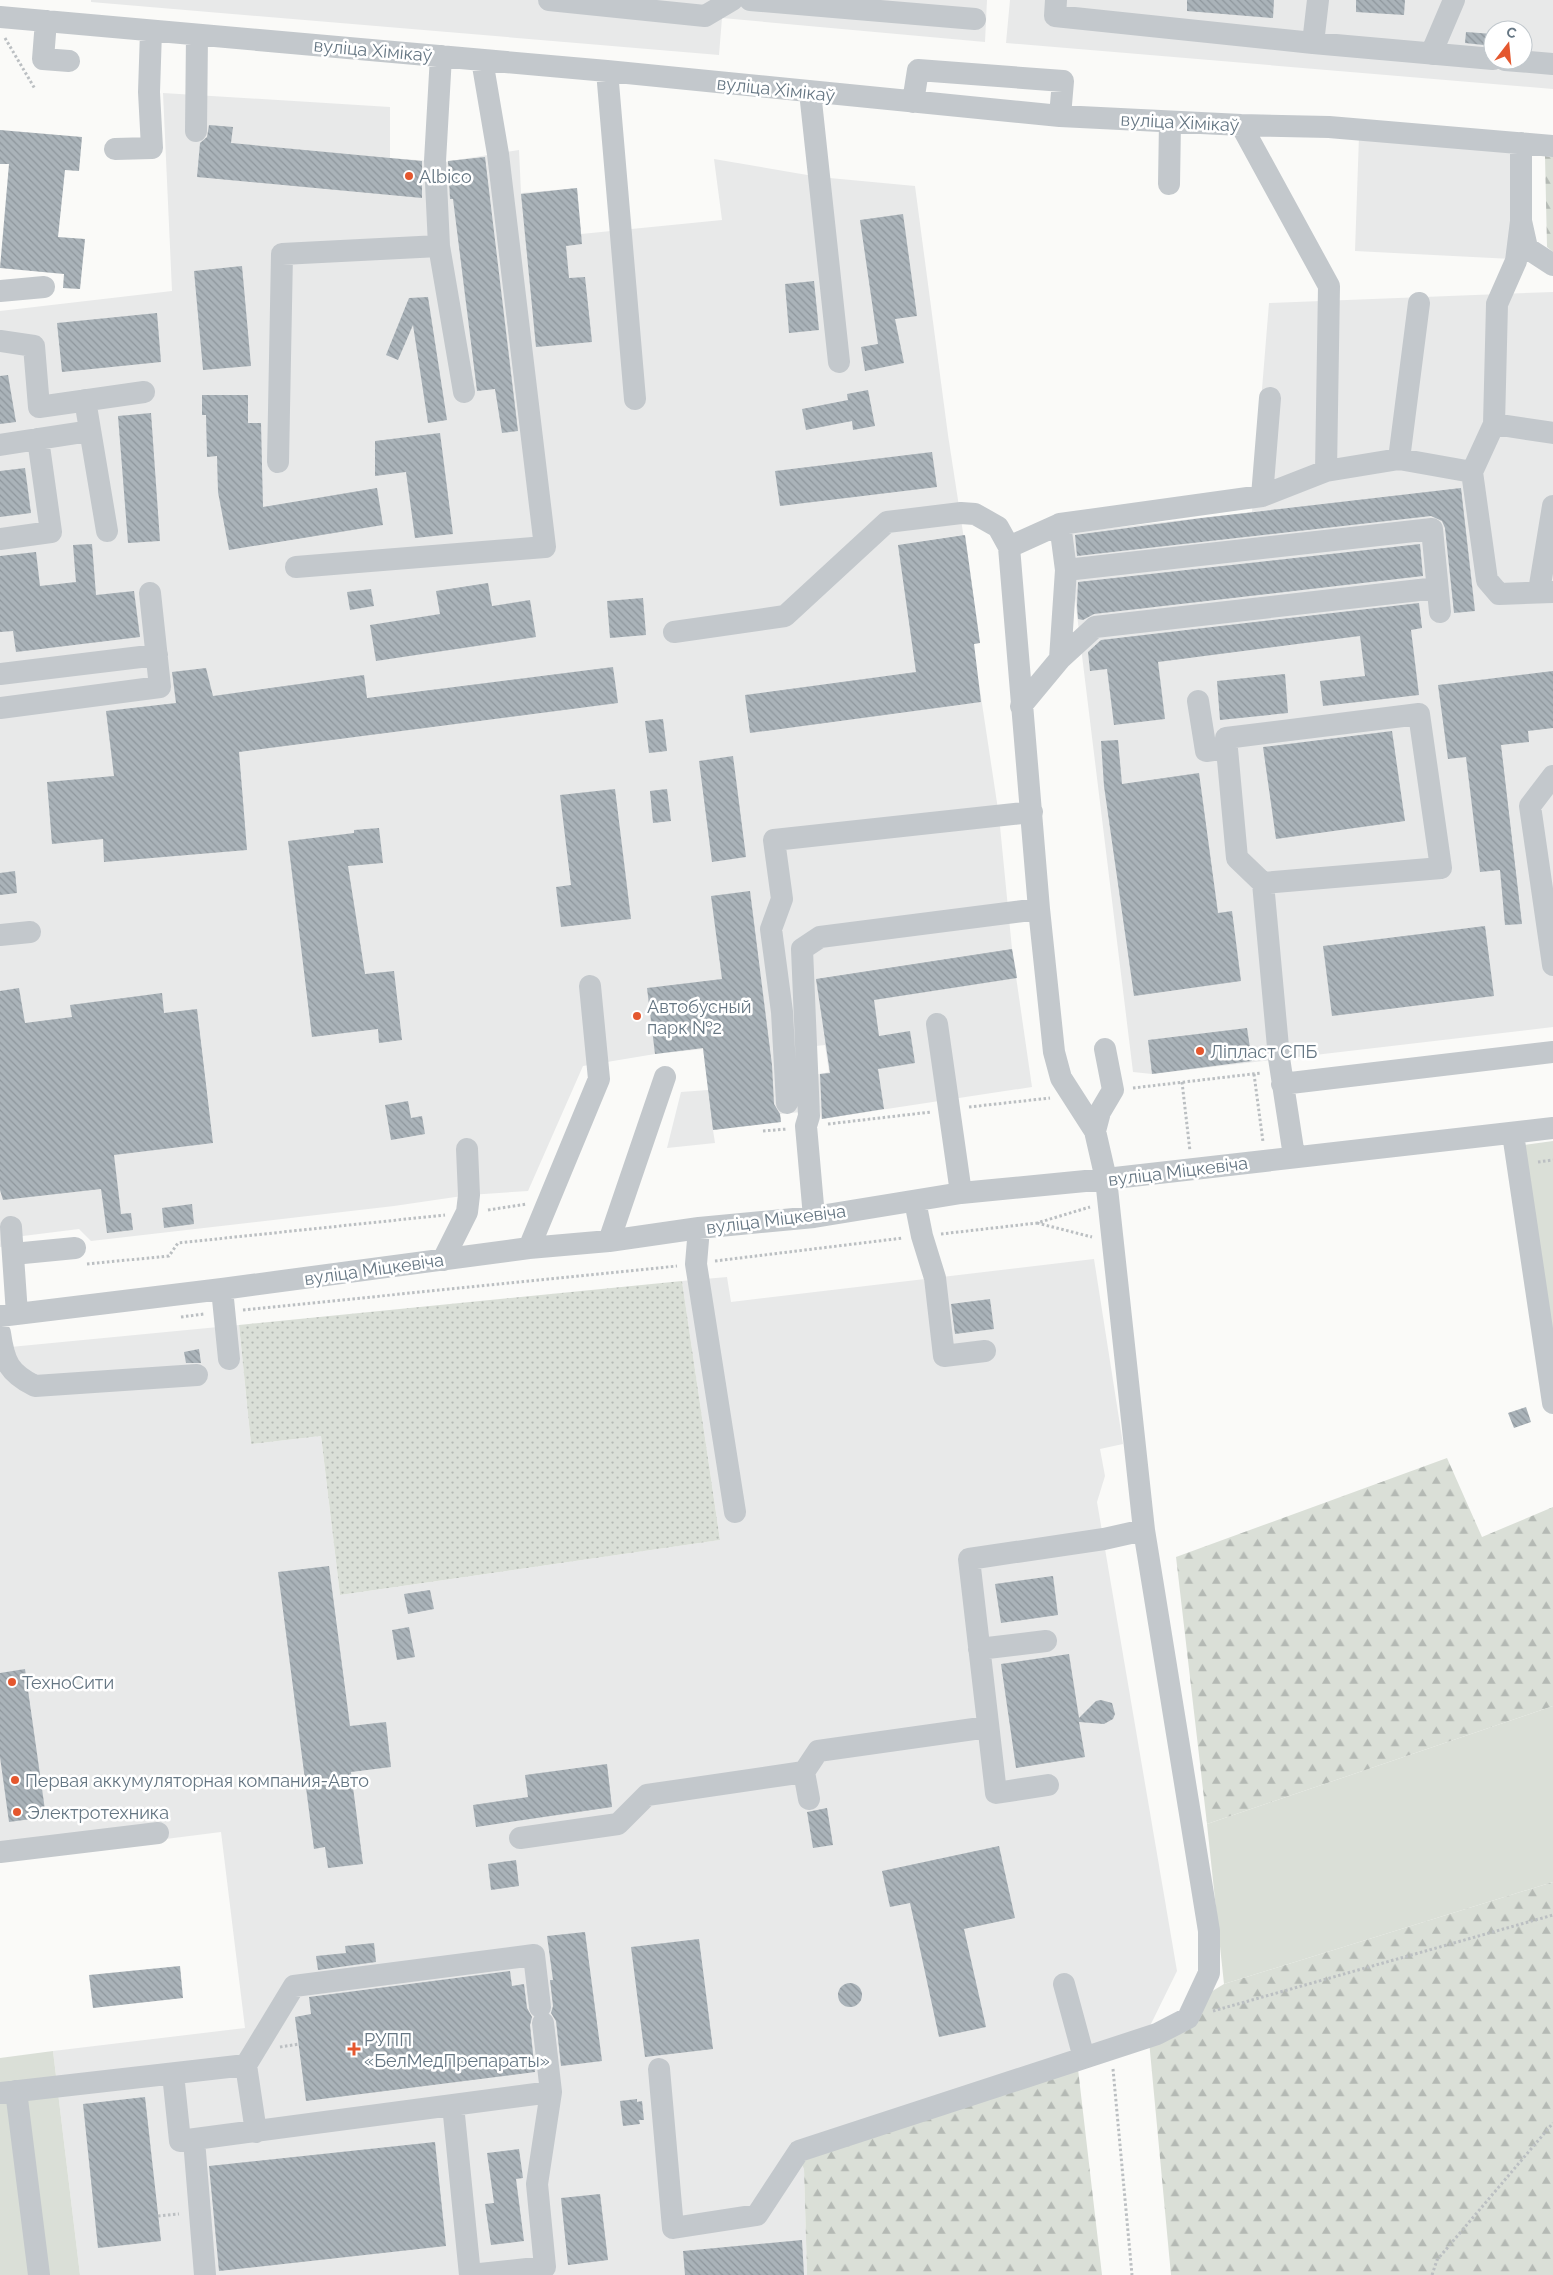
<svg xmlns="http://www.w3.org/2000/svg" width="1553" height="2275" font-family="Raleway,sans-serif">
<defs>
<pattern id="forest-firs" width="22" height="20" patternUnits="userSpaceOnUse" patternTransform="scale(1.25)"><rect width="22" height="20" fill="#dadfd7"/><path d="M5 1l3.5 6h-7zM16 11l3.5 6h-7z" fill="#b4b9b4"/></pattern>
<pattern id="park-dots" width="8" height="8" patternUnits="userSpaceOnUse" patternTransform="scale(1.25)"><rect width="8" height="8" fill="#dadfd7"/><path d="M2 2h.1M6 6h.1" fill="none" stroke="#b4b9b4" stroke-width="1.8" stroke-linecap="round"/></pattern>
<pattern id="building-back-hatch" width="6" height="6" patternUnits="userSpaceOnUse" patternTransform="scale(1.25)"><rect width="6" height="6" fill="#aab3b9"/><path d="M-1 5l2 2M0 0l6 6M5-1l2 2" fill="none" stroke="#8e969c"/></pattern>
</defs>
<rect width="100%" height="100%" fill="#fafaf8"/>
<path fill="#e8e9e9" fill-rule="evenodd" d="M 91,0 L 987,0 L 985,42 L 722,18 L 719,55 L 91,2 Z
M 1010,0 L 1553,0 L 1553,89 L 1006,43 ZM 1493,30 L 1523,30 L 1523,60 L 1493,60 Z
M 163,93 L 390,107 L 390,158 L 444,162 L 519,150 L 521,193 L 577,188 L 581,234 L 722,220 L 714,159 L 819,177 L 915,186 L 948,435 L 980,643 L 951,647 L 976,664 L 999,816 L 1012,949 L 1032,1087 L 821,1119 L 814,1075 L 829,1072 L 825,1045 L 796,1048 L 802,1112 L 780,1114 L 781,1122 L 713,1130 L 715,1143 L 667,1148 L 681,1092 L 708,1090 L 703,1049 L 655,1054 L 583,1066 L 528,1191 L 469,1195 L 394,1206 L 91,1241 L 79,1229 L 7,1238 L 7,1246 L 0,1247 L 0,311 L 172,291 Z
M 1359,136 L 1516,151 L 1512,259 L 1355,251 Z
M 1553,292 L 1553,1027 L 1152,1074 L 1133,1072 L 1067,533 L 1252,512 L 1269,303 Z
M 1094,1259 L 1123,1444 L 1100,1449 L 1105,1476 L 1097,1502 L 1177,1971 L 1148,2030 L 792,2143 L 804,2169 L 807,2275 L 80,2275 L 53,2051 L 245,2028 L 221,1832 L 0,1860 L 0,1348 L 239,1325 L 251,1444 L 321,1436 L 340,1595 L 720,1540 L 682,1281 L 727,1277 L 731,1302 Z"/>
<path fill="#dadfd7" d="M 1553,1141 L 1553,1344 L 1524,1145 Z
M 1553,1706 L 1553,1882 L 1224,1984 L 1207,1824 Z
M 53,2051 L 80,2275 L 0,2275 L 0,2058 Z"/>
<path fill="url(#forest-firs)" d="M 1545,156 L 1553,157 L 1553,252 L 1547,247 Z
M 1447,1458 L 1482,1537 L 1553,1507 L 1553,1706 L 1207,1824 L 1176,1557 Z
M 1553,1882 L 1553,2275 L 1171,2275 L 1148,2030 L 1224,1984 Z
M 1076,2052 L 1102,2275 L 807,2275 L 804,2169 L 791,2143 Z"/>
<path fill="url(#park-dots)" d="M 682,1281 L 720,1540 L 340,1595 L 321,1436 L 251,1444 L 239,1325 Z"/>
<path fill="url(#building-back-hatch)" d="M 1187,0 L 1274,0 L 1273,18 L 1187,11 Z
M 1356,0 L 1405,0 L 1404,15 L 1356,12 Z
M 1466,32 L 1493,34 L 1493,46 L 1465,43 Z
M 209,125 L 233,127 L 231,143 L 422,161 L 422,198 L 197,177 L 200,143 L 207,137 Z
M 0,130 L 82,137 L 79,171 L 65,170 L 58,237 L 85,239 L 80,289 L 63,288 L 64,274 L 0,268 L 9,164 L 0,164 Z
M 485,157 L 518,431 L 502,433 L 495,389 L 477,391 L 453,199 L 450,199 L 448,161 Z
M 577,188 L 582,244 L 566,246 L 569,278 L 585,277 L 592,342 L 536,347 L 521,194 Z
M 903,214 L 917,316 L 895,319 L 904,363 L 865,371 L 861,347 L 878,344 L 860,220 Z
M 242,266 L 251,366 L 203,370 L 194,271 Z
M 814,281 L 819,330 L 789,333 L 785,284 Z
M 428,297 L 447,420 L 428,423 L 413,325 L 398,360 L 386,355 L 409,298 Z
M 157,313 L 161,362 L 62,372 L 57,323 Z
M 8,375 L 16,422 L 0,424 L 0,376 Z
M 868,390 L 875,426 L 853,430 L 852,421 L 806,430 L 802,409 L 848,400 L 847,394 Z
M 202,395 L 248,395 L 248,423 L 261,423 L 263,507 L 377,488 L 383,525 L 229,550 L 218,492 L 217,456 L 207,457 L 206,415 L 202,415 Z
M 151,413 L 160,541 L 128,543 L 118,416 Z
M 440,433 L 453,534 L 415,538 L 406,472 L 375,476 L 375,441 Z
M 932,452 L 937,487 L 780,506 L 775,471 Z
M 25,468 L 31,513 L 0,517 L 0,471 Z
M 1461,488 L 1475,611 L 1454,613 L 1445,528 L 1442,521 L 1431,516 L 1077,556 L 1075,535 L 1202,518 Z
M 965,535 L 980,643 L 974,644 L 981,702 L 750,733 L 745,695 L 916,672 L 898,545 Z
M 92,544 L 96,595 L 134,591 L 140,637 L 16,652 L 13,631 L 0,632 L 0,556 L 36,552 L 40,586 L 76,582 L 73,545 Z
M 1420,544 L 1423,576 L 1094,614 L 1083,620 L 1078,619 L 1077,605 L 1078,582 Z
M 488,583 L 492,606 L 530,600 L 536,637 L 376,661 L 370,625 L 440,614 L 436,591 Z
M 371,589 L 374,606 L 350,610 L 347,592 Z
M 643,598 L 646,635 L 610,638 L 607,601 Z
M 1419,603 L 1422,628 L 1411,630 L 1419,695 L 1323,706 L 1320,681 L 1365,676 L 1360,636 L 1158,662 L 1165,719 L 1114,725 L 1107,669 L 1090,671 L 1088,652 L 1101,640 Z
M 613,667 L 618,703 L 239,752 L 247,850 L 104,862 L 103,839 L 52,844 L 47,782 L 114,776 L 106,711 L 176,703 L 172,672 L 206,668 L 213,696 L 364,675 L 367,698 Z
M 1553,671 L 1553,728 L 1528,731 L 1529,742 L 1501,745 L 1522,924 L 1505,925 L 1500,870 L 1480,872 L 1466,757 L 1448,759 L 1438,685 Z
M 1285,674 L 1288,713 L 1220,720 L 1217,681 Z
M 663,719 L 667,751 L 649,753 L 645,721 Z
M 1392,731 L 1405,821 L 1276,839 L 1263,747 Z
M 1118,740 L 1122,784 L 1199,773 L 1218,913 L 1232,911 L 1241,981 L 1134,996 L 1104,786 L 1101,741 Z
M 733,756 L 746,857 L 712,862 L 699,761 Z
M 615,789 L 631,919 L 561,927 L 556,887 L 571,885 L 560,795 Z
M 667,789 L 671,821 L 653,823 L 650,791 Z
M 379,828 L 383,863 L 348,866 L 365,974 L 394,971 L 402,1040 L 379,1043 L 378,1029 L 312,1037 L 288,841 L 354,833 L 354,830 Z
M 15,871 L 17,893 L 0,895 L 0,873 Z
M 750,891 L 772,1065 L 774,1104 L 780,1114 L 781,1122 L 713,1130 L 703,1048 L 655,1054 L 647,988 L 722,979 L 711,896 Z
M 1485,926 L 1494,996 L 1332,1016 L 1323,946 Z
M 1012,949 L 1017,978 L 874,1000 L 879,1036 L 910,1031 L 915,1063 L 878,1069 L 884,1109 L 822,1119 L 820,1074 L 830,1073 L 816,979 Z
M 19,988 L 25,1023 L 72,1017 L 70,1005 L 162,993 L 164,1013 L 197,1009 L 213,1143 L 114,1155 L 121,1214 L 131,1213 L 133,1230 L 107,1233 L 101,1189 L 3,1200 L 0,1190 L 0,991 Z
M 1247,1028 L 1252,1061 L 1152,1074 L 1148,1040 Z
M 408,1101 L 411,1118 L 422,1116 L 425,1134 L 391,1140 L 385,1105 Z
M 192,1204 L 194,1224 L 164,1228 L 162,1208 Z
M 990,1299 L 994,1329 L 955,1334 L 951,1304 Z
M 199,1349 L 201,1363 L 186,1363 L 184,1352 Z
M 1526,1407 L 1531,1422 L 1514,1428 L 1508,1413 Z
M 329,1566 L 350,1726 L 386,1722 L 391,1767 L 351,1772 L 363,1864 L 328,1868 L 325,1847 L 314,1849 L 278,1572 Z
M 1053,1576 L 1058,1615 L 1001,1623 L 995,1584 Z
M 430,1590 L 434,1609 L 408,1614 L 404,1594 Z
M 409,1627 L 415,1657 L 397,1660 L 392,1630 Z
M 1069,1654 L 1079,1718 L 1096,1701 L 1101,1700 L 1112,1703 L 1115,1714 L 1113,1719 L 1104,1724 L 1079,1722 L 1085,1757 L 1016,1768 L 1001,1664 Z
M 25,1669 L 46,1817 L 9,1822 L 0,1757 L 0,1673 Z
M 607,1764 L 612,1807 L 476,1827 L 473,1805 L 528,1797 L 525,1775 Z
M 827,1808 L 833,1845 L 813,1848 L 807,1812 Z
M 999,1846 L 1015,1918 L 964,1929 L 986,2027 L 939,2037 L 910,1903 L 890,1907 L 882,1871 Z
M 516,1860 L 519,1886 L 491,1890 L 488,1864 Z
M 585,1932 L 602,2061 L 561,2066 L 556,2021 L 551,2013 L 553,2006 L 550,1980 L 553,1980 L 547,1936 Z
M 699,1939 L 713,2049 L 645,2057 L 631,1947 Z
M 374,1943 L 376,1962 L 318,1970 L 316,1956 L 346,1953 L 345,1946 Z
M 180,1966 L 183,1998 L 93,2008 L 89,1975 Z
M 510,1971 L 512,1986 L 524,1984 L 527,2008 L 532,2017 L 530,2025 L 535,2072 L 306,2101 L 295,2017 L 311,2014 L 309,1997 Z
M838 1995a12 12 0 1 1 24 0a12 12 0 1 1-24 0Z
M 145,2097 L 161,2241 L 98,2248 L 83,2104 Z
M 637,2099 L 637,2102 L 642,2101 L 644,2120 L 639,2120 L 640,2124 L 623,2126 L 620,2101 Z
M 435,2142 L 446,2246 L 219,2271 L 209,2166 Z
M 519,2149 L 523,2178 L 516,2179 L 524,2241 L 491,2245 L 485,2204 L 494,2203 L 487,2153 Z
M 600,2194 L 608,2260 L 568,2265 L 561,2198 Z
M 802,2240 L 804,2275 L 685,2275 L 683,2251 Z"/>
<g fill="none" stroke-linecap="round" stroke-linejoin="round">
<path stroke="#bbbfc2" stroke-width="3" stroke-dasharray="2.5 2.5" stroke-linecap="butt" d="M 5,38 L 35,89
M 1254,1074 L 1263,1142
M 1182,1082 L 1190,1151
M 1133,1088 L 1261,1073
M 969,1107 L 1050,1098
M 828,1124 L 931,1112
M 763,1131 L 787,1129
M 1538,1162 L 1553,1160
M 488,1210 L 527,1204
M 1037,1223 L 1092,1237
M 941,1234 L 1037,1223 L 1090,1207
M 715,1261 L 903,1238
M 87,1264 L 169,1256 L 178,1243 L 445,1215
M 243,1310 L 677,1266
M 181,1317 L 204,1314
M 1213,2011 L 1553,1915
M 280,2047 L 299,2044
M 1113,2069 L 1132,2275
M 158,2216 L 179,2214
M 1432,2275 L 1437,2260 L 1553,2123"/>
<path stroke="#c3c8cc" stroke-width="22" d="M 549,0 L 705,16 L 732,0
M 750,0 L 975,19
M 1056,0 L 1055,16 L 1313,43 L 1318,0
M 0,17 L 607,71 L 1060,116 L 1241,125 L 1329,127 L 1553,146
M 46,21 L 43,59 L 69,61
M 1313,43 L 1493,59
M 1431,54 L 1454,0
M 441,56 L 435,161 L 439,246 L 464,392
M 1505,60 L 1553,64
M 607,71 L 635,399
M 810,92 L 839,362
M 913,102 L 918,70 L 1063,81 L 1060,116
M 1241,125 L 1329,286 L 1326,471
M 196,131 L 197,35
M 1521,143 L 1521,221 L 1527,248 L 1553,265
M 115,149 L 152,148 L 149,92 L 151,31
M 1169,184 L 1170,122
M 1521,221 L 1516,261 L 1497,304 L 1494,424 L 1472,472 L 1487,580 L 1499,594 L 1553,592
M 0,291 L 44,287
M 0,341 L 34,346 L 39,407 L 144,392
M 85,400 L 107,531
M 1494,424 L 1553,433
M 0,445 L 90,431
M 1399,459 L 1419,303
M 278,462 L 282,254 L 439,246
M 1262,496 L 1270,398
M 0,539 L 51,532 L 38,439
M 1009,547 L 1060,524
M 296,567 L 545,547 L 498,154 L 482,60
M 1066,570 L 1060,524 L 1262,496 L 1326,471 L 1399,459 L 1472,472
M 1539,591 L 1553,506
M 1060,659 L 1066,570 L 1432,529 L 1440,612
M 0,674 L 157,655
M 1198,701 L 1206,751 L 1227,748
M 1021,706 L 1060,659 L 1095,627 L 1437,588
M 0,708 L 160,687 L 150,593
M 1419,714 L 1441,868 L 1263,883 L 1237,858 L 1226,738 Z
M 1553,776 L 1530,806 L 1553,965
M 1263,883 L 1279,1058 L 1294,1156
M 0,935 L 30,932
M 937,1024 L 961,1193
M 1282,1084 L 1553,1052
M 787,1103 L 782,1012 L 771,929 L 782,899 L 774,840 L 1032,812
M 1095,1131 L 1100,1112 L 1113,1090 L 1105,1049
M 1513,1134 L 1553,1403
M 915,1201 L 922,1236 L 935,1278 L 944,1356 L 985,1351
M 814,1217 L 806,1126 L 809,1116 L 802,949 L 820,937 L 1039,909
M 11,1227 L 17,1314
M 699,1228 L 696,1264 L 735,1512
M 609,1241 L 665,1077
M 529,1248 L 599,1079 L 590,986
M 13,1254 L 75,1248
M 443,1260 L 467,1212 L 469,1195 L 467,1149
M 222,1289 L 229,1359
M 0,1316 L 222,1289 L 529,1248 L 609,1241 L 699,1228 L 814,1217 L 961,1193 L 1106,1179 L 1553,1128
M 0,1333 C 4,1362 9,1373 35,1386 L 197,1375
M 979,1649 L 1046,1641
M 804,1772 L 809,1799
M 1048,1785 L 996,1793 L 969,1559 L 1104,1539 L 1144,1530
M 520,1838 L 618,1824 L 647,1795 L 804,1772 L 818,1751 L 988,1727
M 0,1852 L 158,1833
M 1064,1984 L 1084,2058
M 659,2069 L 673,2228 L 757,2215 L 799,2151 L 1157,2034 L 1188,2018 L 1209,1973 L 1209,1931 L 1144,1530 L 1106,1179 L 1095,1131 L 1061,1078 L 1054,1052 L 1039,909 L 1009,547 L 998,527 L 975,514 L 961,513 L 887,522 L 785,616 L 674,632
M 173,2074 L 180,2141 L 551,2092
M 16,2091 L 39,2275
M 0,2093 L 246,2065
M 453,2105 L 470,2275
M 256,2132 L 246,2065 L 294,1986 L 534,1955 L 540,2007
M 194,2140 L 205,2275
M 470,2275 L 545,2267 L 537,2184 L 551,2092 L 543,2023"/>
</g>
<g fill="#e4572e" stroke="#fff" stroke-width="2">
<circle cx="409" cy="176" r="5"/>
<circle cx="637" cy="1016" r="5"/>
<circle cx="1200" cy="1051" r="5"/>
<circle cx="12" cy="1682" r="5"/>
<circle cx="15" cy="1780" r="5"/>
<circle cx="17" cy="1812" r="5"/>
<path d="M351.5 2041.5h5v5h5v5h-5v5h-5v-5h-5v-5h5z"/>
</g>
<g text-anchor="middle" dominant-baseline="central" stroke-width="5" stroke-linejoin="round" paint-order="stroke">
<g font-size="18" fill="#657683" stroke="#fff">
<text transform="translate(373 50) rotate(5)">вуліца Хімікаў</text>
<text transform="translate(776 89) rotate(6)">вуліца Хімікаў</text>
<text transform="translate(1180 122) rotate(3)">вуліца Хімікаў</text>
<text transform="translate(1178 1171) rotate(-7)">вуліца Міцкевіча</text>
<text transform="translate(776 1219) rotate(-7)">вуліца Міцкевіча</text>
<text transform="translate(374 1269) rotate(-8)">вуліца Міцкевіча</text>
</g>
<g font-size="18" fill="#657683" stroke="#fff" text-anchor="start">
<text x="419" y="176">Albico</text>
<text x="647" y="1006">Автобусный<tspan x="647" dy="21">парк №2</tspan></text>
<text x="1210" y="1051">Ліпласт СПБ</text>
<text x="22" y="1682">ТехноСити</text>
<text x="25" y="1780">Первая аккумуляторная компания-Авто</text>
<text x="27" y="1812">Электротехника</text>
<text x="364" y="2039">РУПП<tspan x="364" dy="21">«БелМедПрепараты»</tspan></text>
</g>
</g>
<g transform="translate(1508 45) rotate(16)"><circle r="24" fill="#ffffff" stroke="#c1c8cd"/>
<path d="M0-4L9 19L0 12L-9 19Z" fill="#e4572e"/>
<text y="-8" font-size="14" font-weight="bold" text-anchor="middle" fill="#657683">С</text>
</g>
</svg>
